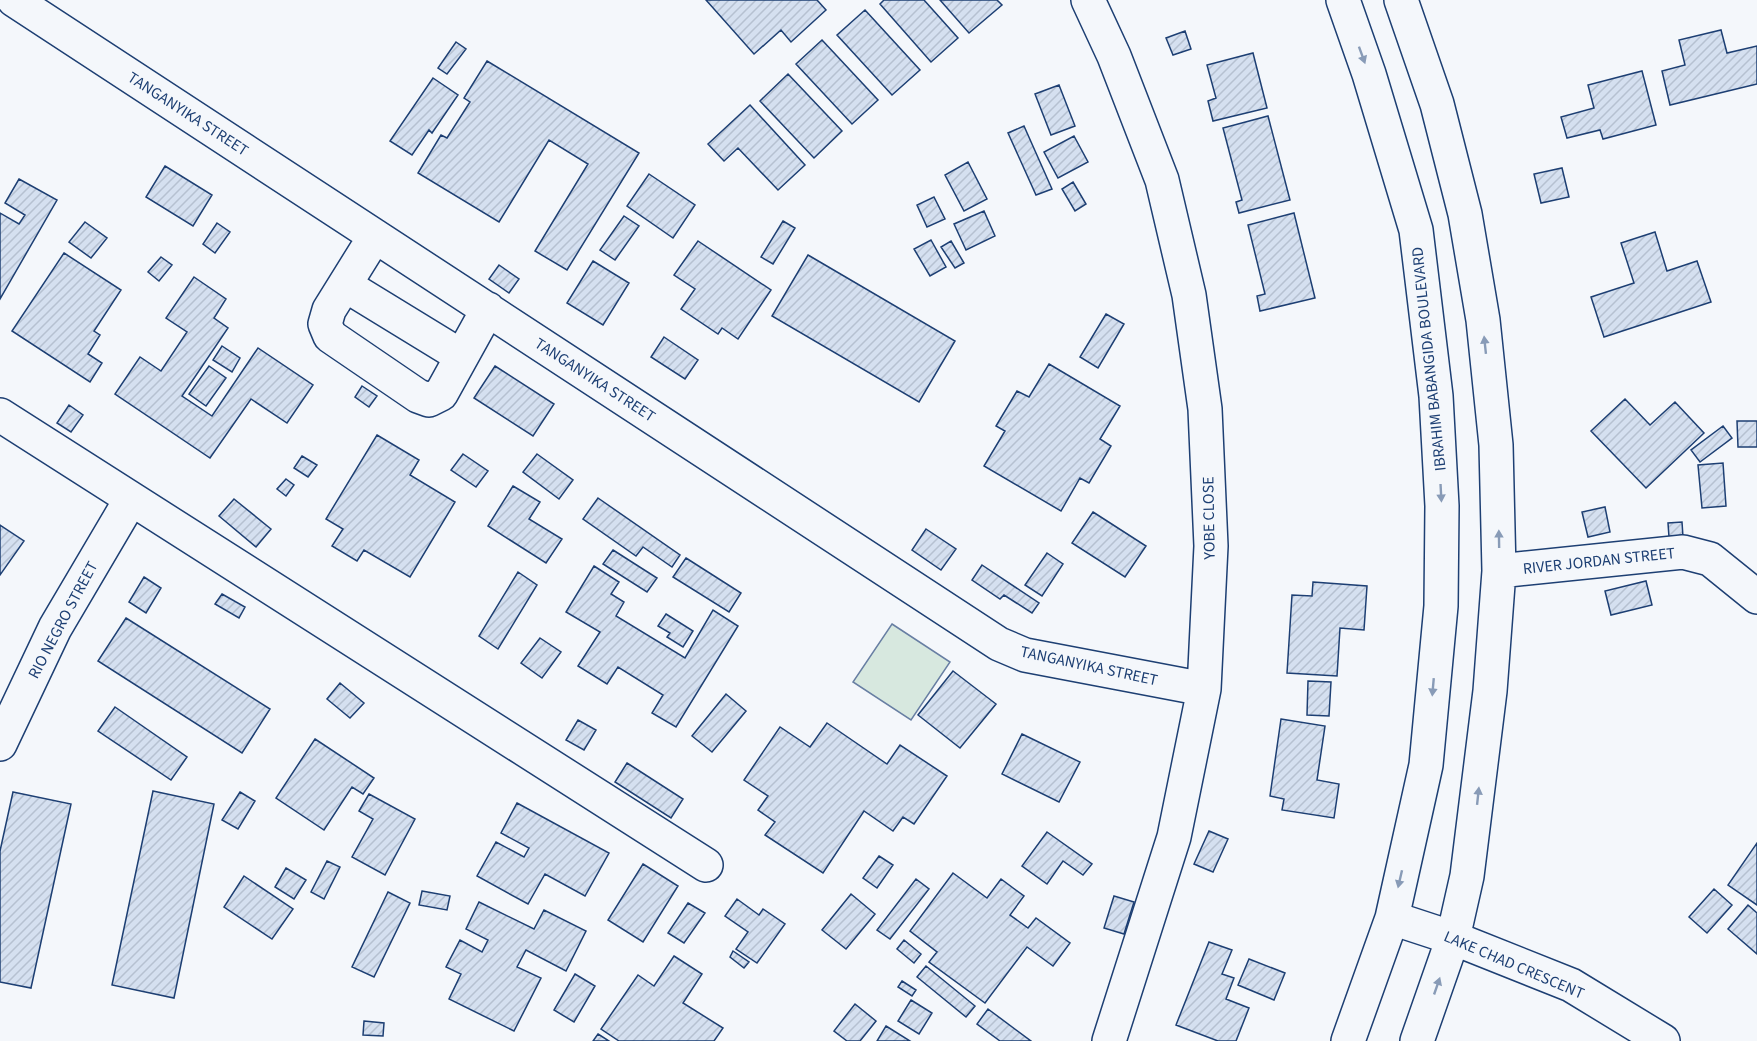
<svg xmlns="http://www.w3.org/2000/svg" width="1757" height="1041" font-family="'Source Sans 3',sans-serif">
<defs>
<pattern id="building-hatch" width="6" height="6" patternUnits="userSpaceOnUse" patternTransform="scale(1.5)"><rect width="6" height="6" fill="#d5e0f0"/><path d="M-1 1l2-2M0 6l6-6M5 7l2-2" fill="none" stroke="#b6c1d1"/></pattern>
</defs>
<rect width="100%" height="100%" fill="#f4f7fb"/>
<path fill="#d7e8df" stroke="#687fa3" stroke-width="1.5" d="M 892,624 L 950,662 L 911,720 L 853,682 Z"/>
<path fill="url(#building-hatch)" stroke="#1d3f73" stroke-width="1.5" d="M 706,0 L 817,0 L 826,10 L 791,42 L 781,30 L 754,54 Z
M 884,0 L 924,0 L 958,38 L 931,62 L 880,4 Z
M 940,0 L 997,0 L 1002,5 L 969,33 Z
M 865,10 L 920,70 L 892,95 L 837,35 Z
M 1721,30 L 1727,53 L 1757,46 L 1757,84 L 1670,105 L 1662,71 L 1685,65 L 1679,40 Z
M 1185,31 L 1191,49 L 1173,55 L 1166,38 Z
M 822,40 L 878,100 L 852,124 L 796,64 Z
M 456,42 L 466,49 L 447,74 L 438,68 Z
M 1253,53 L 1267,108 L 1213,121 L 1208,101 L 1216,98 L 1207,65 Z
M 487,61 L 639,153 L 567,270 L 535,251 L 588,164 L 549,140 L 499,222 L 418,173 L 441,135 L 447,138 L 470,102 L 464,98 Z
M 1642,71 L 1656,125 L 1603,139 L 1600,130 L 1567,138 L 1561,117 L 1594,108 L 1588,85 Z
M 788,74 L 842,131 L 814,158 L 760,101 Z
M 433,78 L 458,95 L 432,133 L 429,130 L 412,155 L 390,141 Z
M 1059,85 L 1075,126 L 1051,135 L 1035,94 Z
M 750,105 L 805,165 L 778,190 L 738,148 L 724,161 L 708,144 Z
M 1268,116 L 1290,200 L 1239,213 L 1236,202 L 1242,200 L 1223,128 Z
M 1024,126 L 1052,189 L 1036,195 L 1008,133 Z
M 1074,136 L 1088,162 L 1058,178 L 1044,152 Z
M 968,162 L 987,199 L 964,211 L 945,175 Z
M 165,166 L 212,195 L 193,226 L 146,197 Z
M 1562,168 L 1569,197 L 1541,203 L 1534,174 Z
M 649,174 L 695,205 L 673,238 L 627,206 Z
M 19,179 L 57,200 L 0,299 L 0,213 L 19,224 L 25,215 L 5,203 Z
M 1073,182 L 1086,204 L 1075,211 L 1062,189 Z
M 934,197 L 945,219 L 927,227 L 917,205 Z
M 984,211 L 995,236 L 966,250 L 954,224 Z
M 1294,213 L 1315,298 L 1260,311 L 1257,296 L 1265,294 L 1248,225 Z
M 624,216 L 639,226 L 615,260 L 600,250 Z
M 783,221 L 795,228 L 773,264 L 761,257 Z
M 85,222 L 107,238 L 91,258 L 69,242 Z
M 217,223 L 230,232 L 215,253 L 203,244 Z
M 1655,232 L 1667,271 L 1697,261 L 1711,302 L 1604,337 L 1591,297 L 1634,283 L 1621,243 Z
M 931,240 L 946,267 L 930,276 L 914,249 Z
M 698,241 L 771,290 L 738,339 L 722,328 L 718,334 L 681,309 L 695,289 L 674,275 Z
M 951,241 L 964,263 L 955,268 L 941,247 Z
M 64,253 L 121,290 L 94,331 L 100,335 L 88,354 L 102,363 L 90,382 L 12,331 Z
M 808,255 L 955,341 L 919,402 L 772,316 Z
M 161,257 L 172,265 L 159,281 L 148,272 Z
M 593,261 L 629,283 L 603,325 L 567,303 Z
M 499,265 L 519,279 L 509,293 L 489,279 Z
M 194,277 L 226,299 L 214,318 L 228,328 L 182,396 L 212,416 L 258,348 L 313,385 L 287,423 L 251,399 L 210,458 L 115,394 L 140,357 L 161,371 L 187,332 L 166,318 Z
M 1106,314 L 1124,324 L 1098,368 L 1080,357 Z
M 664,337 L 698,360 L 685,379 L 651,357 Z
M 222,346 L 240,358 L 232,372 L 213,360 Z
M 1049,364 L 1120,406 L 1100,439 L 1111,446 L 1089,483 L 1080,478 L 1061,511 L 984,466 L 1005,431 L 996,426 L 1017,391 L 1029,397 Z
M 209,366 L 226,378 L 206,406 L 189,394 Z
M 495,366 L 554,404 L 533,436 L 474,398 Z
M 362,386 L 377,396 L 369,407 L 355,397 Z
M 1625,399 L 1650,425 L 1675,402 L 1704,433 L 1646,488 L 1591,431 Z
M 69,405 L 83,415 L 71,432 L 57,423 Z
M 1737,421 L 1757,421 L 1757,447 L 1738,447 Z
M 1723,426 L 1732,438 L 1700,462 L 1691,450 Z
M 377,435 L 419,460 L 410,475 L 455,502 L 410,577 L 364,550 L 357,561 L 332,546 L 343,529 L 326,519 Z
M 463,454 L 488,471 L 476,487 L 451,470 Z
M 537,454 L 573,480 L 559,499 L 523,472 Z
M 302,456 L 317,465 L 308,477 L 294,468 Z
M 1723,463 L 1726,506 L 1702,508 L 1698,465 Z
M 286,479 L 294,485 L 286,496 L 277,489 Z
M 513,486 L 540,502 L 529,519 L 562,539 L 546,563 L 488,526 Z
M 598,498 L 680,555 L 672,567 L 643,547 L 636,556 L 583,519 Z
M 234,499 L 271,529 L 256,547 L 219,516 Z
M 1605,507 L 1610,532 L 1588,537 L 1582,512 Z
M 1093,512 L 1146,546 L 1125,577 L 1072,543 Z
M 1682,522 L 1683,537 L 1669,537 L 1668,523 Z
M 0,525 L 24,541 L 0,575 Z
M 926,529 L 956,549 L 941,570 L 912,550 Z
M 613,550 L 657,578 L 647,592 L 603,564 Z
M 1047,553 L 1063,564 L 1042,596 L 1025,585 Z
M 686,558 L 741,593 L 729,612 L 673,577 Z
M 982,565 L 1039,603 L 1032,613 L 1004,595 L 1000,599 L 972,580 Z
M 594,566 L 619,582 L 611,594 L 624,602 L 616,616 L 685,658 L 713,610 L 738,626 L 676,727 L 652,713 L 663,695 L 618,667 L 607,684 L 578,666 L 600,632 L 566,612 Z
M 518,572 L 537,585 L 498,649 L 479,636 Z
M 144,577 L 161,588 L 146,613 L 129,602 Z
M 1646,581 L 1652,605 L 1611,615 L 1605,591 Z
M 1313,582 L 1367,586 L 1364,630 L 1340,628 L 1337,676 L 1287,673 L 1292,595 L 1312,596 Z
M 222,594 L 245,607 L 239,618 L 215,604 Z
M 666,614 L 693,631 L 683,647 L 667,637 L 670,633 L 658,626 Z
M 126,618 L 270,709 L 242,753 L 98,661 Z
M 540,638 L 561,652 L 542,678 L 521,663 Z
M 953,671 L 996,704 L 960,748 L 918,715 Z
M 1308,681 L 1331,682 L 1329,716 L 1307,715 Z
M 340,683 L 364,703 L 350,718 L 327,699 Z
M 726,694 L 746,711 L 712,752 L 692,736 Z
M 115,707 L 187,757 L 171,780 L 98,731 Z
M 1281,719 L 1325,726 L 1317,780 L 1339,784 L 1334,818 L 1282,810 L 1284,799 L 1270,796 Z
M 578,720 L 596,730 L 584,750 L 566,740 Z
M 827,723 L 887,764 L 900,745 L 947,776 L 914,824 L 903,817 L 893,831 L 864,811 L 823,873 L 765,835 L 775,822 L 758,810 L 768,796 L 744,780 L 780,727 L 810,747 Z
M 1022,734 L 1080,762 L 1059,802 L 1002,774 Z
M 315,739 L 374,778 L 363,794 L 352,787 L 324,830 L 276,798 Z
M 627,763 L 683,799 L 671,818 L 615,782 Z
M 153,791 L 214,804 L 174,998 L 112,985 Z
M 13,792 L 71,804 L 31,988 L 0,982 L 0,851 Z
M 240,792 L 255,801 L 238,829 L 222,820 Z
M 369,794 L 415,819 L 385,875 L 352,857 L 373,819 L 359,811 Z
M 517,803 L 609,853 L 585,896 L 545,874 L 528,904 L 477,876 L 496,842 L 524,857 L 529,848 L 501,833 Z
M 1209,831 L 1228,839 L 1213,872 L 1194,864 Z
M 1047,832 L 1092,864 L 1083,875 L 1063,861 L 1047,884 L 1022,866 Z
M 1757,843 L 1757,905 L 1728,885 Z
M 879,856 L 893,865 L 877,888 L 863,878 Z
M 327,861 L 340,867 L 324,899 L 311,892 Z
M 643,864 L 678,886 L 643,942 L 608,920 Z
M 286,868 L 306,880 L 294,899 L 275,887 Z
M 953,873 L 987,898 L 1001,879 L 1024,896 L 1010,915 L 1028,928 L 1036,918 L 1070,943 L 1053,966 L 1027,947 L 985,1003 L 929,962 L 937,952 L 910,931 Z
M 244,876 L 293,909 L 272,939 L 224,907 Z
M 916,879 L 929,889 L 890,939 L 877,930 Z
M 1714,889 L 1732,905 L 1707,933 L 1689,917 Z
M 422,891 L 450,896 L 447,910 L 419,905 Z
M 388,892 L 410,903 L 374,977 L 352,967 Z
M 851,894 L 875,914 L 846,949 L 822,930 Z
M 1114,896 L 1134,902 L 1124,934 L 1104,928 Z
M 737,899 L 759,915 L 763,909 L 785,924 L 757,963 L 736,949 L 748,932 L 725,916 Z
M 479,902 L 534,929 L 544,910 L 586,931 L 566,971 L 526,950 L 517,967 L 541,978 L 514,1031 L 449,999 L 461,974 L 446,967 L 460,940 L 482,952 L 488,940 L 466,929 Z
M 688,903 L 705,913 L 684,943 L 668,933 Z
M 1748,905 L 1757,913 L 1757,954 L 1728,929 Z
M 904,940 L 921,954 L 914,963 L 897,949 Z
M 1209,942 L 1232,950 L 1222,974 L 1234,978 L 1226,999 L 1249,1008 L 1236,1041 L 1218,1041 L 1176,1025 Z
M 733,951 L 749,962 L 744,968 L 730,957 Z
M 674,956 L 702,974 L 683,1003 L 723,1028 L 714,1041 L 619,1041 L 601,1029 L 638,975 L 654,986 Z
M 1249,959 L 1285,973 L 1274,1000 L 1238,985 Z
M 926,966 L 975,1006 L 966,1017 L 917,977 Z
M 575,974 L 595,986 L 574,1022 L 554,1010 Z
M 902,981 L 916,990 L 912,996 L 898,987 Z
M 911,1000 L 932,1013 L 919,1034 L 898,1021 Z
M 855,1004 L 876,1021 L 860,1041 L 847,1041 L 834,1031 Z
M 988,1009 L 1031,1041 L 1000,1041 L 977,1024 Z
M 364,1021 L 384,1023 L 383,1036 L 363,1035 Z
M 886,1026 L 910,1041 L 877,1041 Z
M 598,1034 L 609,1041 L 593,1041 Z"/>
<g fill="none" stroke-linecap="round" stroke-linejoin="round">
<g stroke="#1d3f73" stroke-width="36">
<path id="minor" d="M 14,0 L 999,644 L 1025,655 L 1204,689
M 1088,0 L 1114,56 L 1162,180 L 1189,295 L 1205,409 L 1211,546 L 1204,689 L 1174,837 L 1109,1041
M 1343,0 L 1369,74 L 1416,230 L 1436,396 L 1442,506 L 1441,606 L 1426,765 L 1392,918 L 1348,1041
M 1401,0 L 1437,104 L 1465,214 L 1483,320 L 1496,445 L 1499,571 L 1490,691 L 1467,876 L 1453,938 L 1417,1041
M 375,236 L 329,310 L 325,324 L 330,336 L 418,396 L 429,400 L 441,394 L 488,309
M 345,285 L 461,356
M 0,415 L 706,865
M 1499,571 L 1683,552 L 1710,559 L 1757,597
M 0,744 L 55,628 L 131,499
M 1392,918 L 1453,938 L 1571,985 L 1663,1041"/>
</g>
<use href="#minor" stroke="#f4f7fb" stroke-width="33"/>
</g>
<defs><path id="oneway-solid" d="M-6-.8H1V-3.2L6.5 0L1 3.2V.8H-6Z" transform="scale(1.5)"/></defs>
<g fill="#889bb7">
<use href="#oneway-solid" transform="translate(1362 55) rotate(70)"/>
<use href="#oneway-solid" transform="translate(1485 345) rotate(-96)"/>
<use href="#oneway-solid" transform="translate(1441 493) rotate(87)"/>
<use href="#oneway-solid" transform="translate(1499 539) rotate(-91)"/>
<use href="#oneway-solid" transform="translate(1433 687) rotate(95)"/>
<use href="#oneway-solid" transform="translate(1478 796) rotate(-84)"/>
<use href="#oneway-solid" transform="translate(1400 879) rotate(103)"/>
<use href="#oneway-solid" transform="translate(1437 986) rotate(-71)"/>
</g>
<g text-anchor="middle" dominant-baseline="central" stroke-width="4.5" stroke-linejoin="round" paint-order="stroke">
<g font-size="16" fill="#1d3f73" stroke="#f4f7fb">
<text transform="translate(188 114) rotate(33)">TANGANYIKA STREET</text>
<text transform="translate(1429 359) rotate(-96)">IBRAHIM BABANGIDA BOULEVARD</text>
<text transform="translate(595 380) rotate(33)">TANGANYIKA STREET</text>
<text transform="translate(1209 518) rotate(-91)">YOBE CLOSE</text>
<text transform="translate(1599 561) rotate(-6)">RIVER JORDAN STREET</text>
<text transform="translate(63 620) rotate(-62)">RIO NEGRO STREET</text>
<text transform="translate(1089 666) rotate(12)">TANGANYIKA STREET</text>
<text transform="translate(1514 965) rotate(23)">LAKE CHAD CRESCENT</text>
</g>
</g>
</svg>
